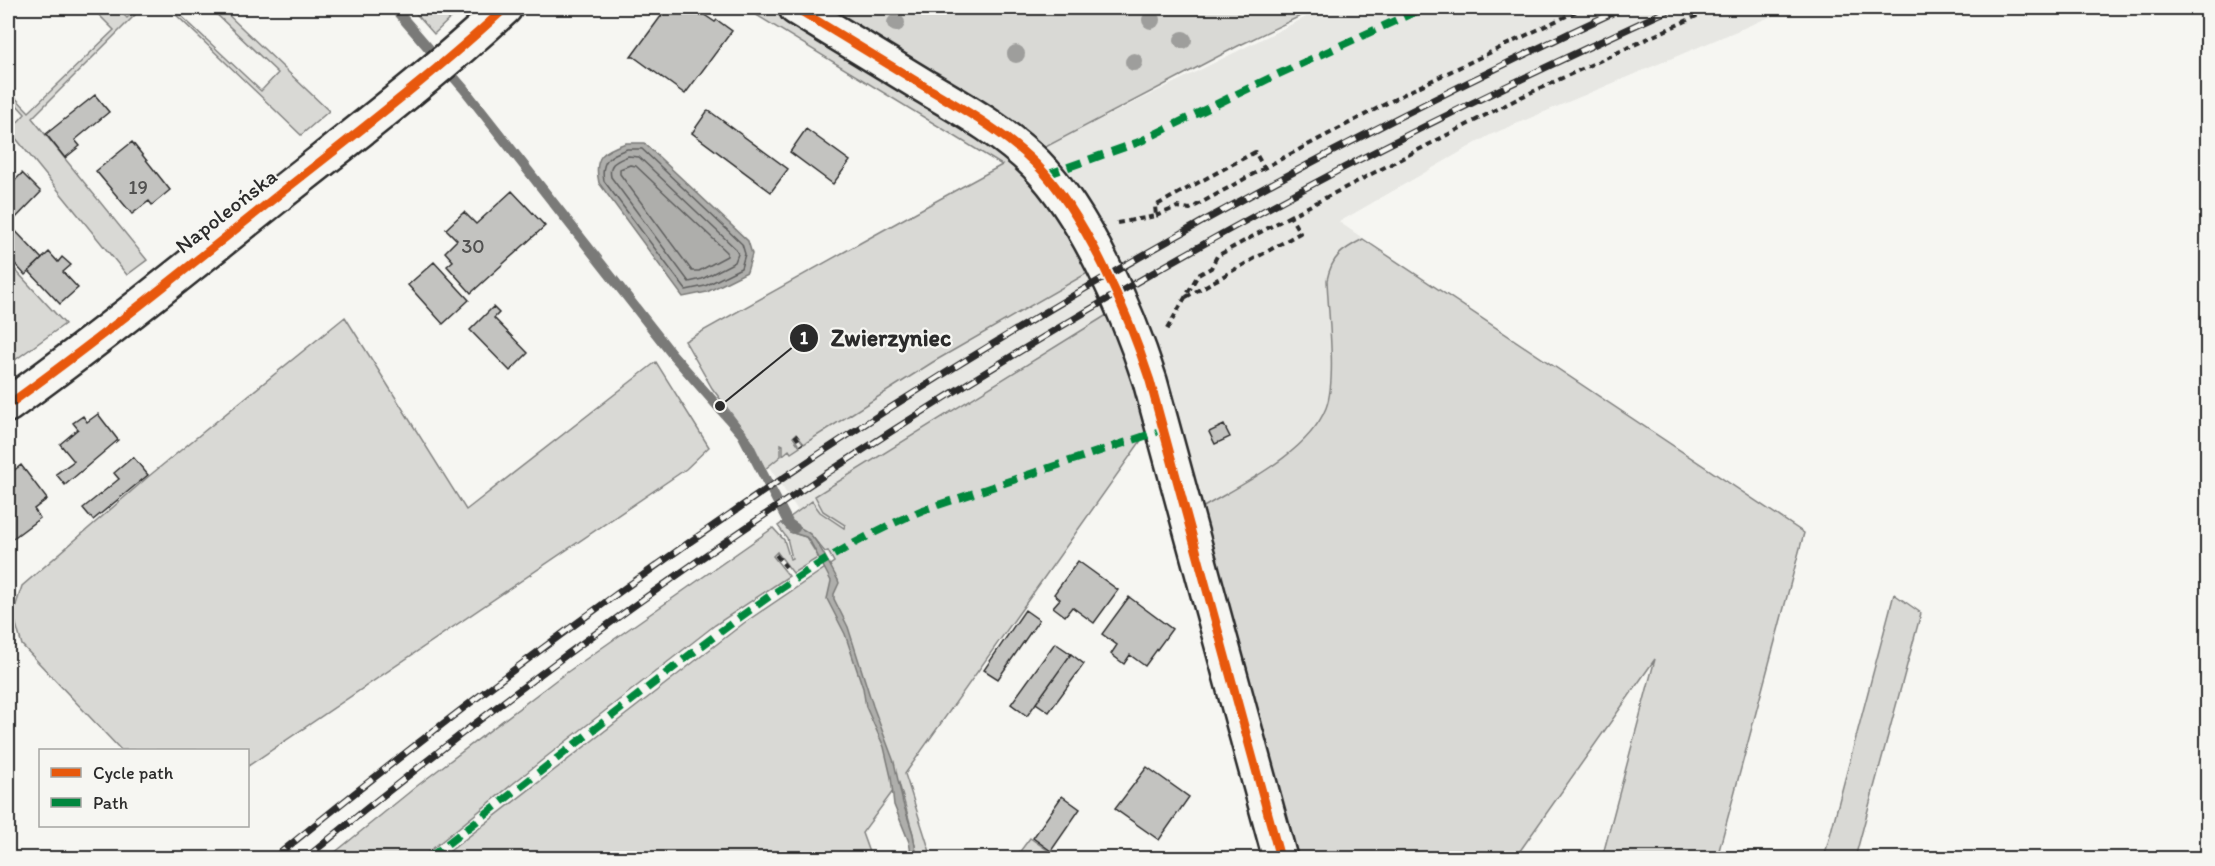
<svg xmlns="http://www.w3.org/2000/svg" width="2215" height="866" font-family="Itim,sans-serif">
<rect width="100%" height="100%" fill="#f6f6f2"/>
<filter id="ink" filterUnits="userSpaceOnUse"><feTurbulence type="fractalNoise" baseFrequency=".0167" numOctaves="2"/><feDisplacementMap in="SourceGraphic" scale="12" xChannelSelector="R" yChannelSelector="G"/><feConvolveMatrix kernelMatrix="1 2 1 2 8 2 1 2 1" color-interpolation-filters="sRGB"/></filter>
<g filter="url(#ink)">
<path fill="#e7e7e3" d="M 1324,8 L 1791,8 L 1490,135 L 1339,222 L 1649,431 L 1305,858 L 1153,340 L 843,578 L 685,341 L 965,187 Z"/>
<path fill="#d9d9d5" stroke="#828280" stroke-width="1.5" d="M 92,8 L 117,8 L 127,18 L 137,8 L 142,8 L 32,118 L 147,260 L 127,275 L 14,136 L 8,143 L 8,133 L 25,114 L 8,95 L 8,90 L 29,112 L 114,30 Z
M 169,8 L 173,8 L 261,91 L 278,73 L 210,8 L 221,8 L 329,111 L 301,135 Z
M 411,8 L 461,8 L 434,34 Z
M 745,8 L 774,8 L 981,136 L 1040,190 L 1091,271 L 933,362 L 804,444 L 796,434 L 793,437 L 800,447 L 791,453 L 789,450 L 783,455 L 783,445 L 781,444 L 781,456 L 765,469 L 751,440 L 712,388 L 685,341 C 790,282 895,223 1002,165 Z
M 819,8 L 1317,8 L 1238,46 L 1040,150 Z
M 1363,239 L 1804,533 L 1717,858 L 1602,858 L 1655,659 L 1515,858 L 1292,858 L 1199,512 L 1202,508 C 1242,484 1308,453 1326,408 C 1337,380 1328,312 1327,280 C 1332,256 1342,250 1363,239 Z
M 8,262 L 65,324 L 8,365 Z
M 1110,313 L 1150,428 L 905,774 L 932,858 L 917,858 L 913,834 L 899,783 L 862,833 L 871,858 L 441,858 L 744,623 L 834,562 L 828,551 L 825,552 L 810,534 L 794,525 L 789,518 L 812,501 L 820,512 L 844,528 L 845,525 L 823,511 L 815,496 Z
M 345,317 L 466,510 L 656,362 L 709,447 L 686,469 L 248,766 L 248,750 L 121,750 L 22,645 L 13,614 L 22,586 L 149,476 Z
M 782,523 L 790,532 L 806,537 L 818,556 L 816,559 L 793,573 L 777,552 L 773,556 L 789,576 L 715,625 L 546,757 L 421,858 L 328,858 L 417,786 L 556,680 L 773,528 L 784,540 L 790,559 L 792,558 L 787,538 L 778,526 Z
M 1894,594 L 1921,613 L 1855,858 L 1824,858 Z
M 1030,838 L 1059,858 L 1015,858 Z"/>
<path fill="#aeaeab" stroke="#7a7a78" stroke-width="1.5" d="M 626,143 L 644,143 L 748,241 L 752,254 L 747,272 L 707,292 L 683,297 L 599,183 C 593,156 603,151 626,143 Z
M 789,518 C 795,528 804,528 811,535 C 823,549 829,565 838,580 L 839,583 L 834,594 L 834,599 L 848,627 L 873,706 L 894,762 L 903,803 L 913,834 L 917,858 L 912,858 L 909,842 L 894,805 L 891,777 L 884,747 L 866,707 L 863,688 L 845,634 L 827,599 L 831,581 L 810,541 L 806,537 L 790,532 L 782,523 Z"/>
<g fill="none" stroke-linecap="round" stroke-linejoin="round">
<path stroke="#5f5f5e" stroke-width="1.5" d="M 627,149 L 642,149 L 742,244 L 745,254 L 741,268 L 705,286 L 686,290 L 604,181 C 600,160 610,155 627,149 Z
M 628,156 L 639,157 L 735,248 L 738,254 L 735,262 L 702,279 L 689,282 L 611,177 C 608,163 617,161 628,156 Z
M 630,165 L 636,166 L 727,252 L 727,256 L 699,271 L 692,271 L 620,174 L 620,169 Z"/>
<path stroke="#7a7a78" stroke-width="10" d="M 394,8 L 464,89 L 672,354 L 742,434 L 789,524 L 795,528"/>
</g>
<path fill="#c3c3c0" stroke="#2b2b2b" stroke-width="1.5" d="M 667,8 L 694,8 L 715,22 L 717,20 L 732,31 L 685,94 L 634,57 L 631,57 Z
M 95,95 L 109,112 L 75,140 L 80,146 L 65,158 L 46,134 Z
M 708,110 L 788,169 L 771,192 L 692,133 Z
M 806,129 L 850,161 L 833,184 L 790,152 Z
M 132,142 L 170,190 L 152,205 L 149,201 L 132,214 L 96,171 Z
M 22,173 L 41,192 L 9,225 L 8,223 L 8,188 Z
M 512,191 L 545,226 L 471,293 L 447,266 L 453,261 L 445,252 L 457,240 L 446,229 L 464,212 L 476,224 Z
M 8,223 L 42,259 L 25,275 L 8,256 Z
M 49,252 L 58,262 L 62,257 L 71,265 L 63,272 L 78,288 L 60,304 L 29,271 Z
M 434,262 L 469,300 L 443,324 L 408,285 Z
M 493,307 L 499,313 L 494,318 L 528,353 L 510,371 L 470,330 Z
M 98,414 L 118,440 L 65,485 L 56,474 L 74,461 L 60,444 L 78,429 L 73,423 L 83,416 L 87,422 Z
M 1224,425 L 1230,437 L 1215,444 L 1209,432 Z
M 133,457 L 148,475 L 93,520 L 83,508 L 119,479 L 114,473 Z
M 21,465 L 47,499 L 34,509 L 40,518 L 12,539 L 8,533 L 8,475 Z
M 1078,561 L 1118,590 L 1094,623 L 1072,607 L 1065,616 L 1053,607 L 1060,599 L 1054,594 Z
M 1129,597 L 1172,629 L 1145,666 L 1130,655 L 1124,664 L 1111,654 L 1117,645 L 1102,634 Z
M 1025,610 L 1039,620 L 998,679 L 984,670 Z
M 1055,643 L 1071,654 L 1027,716 L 1011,704 Z
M 1071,654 L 1084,664 L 1049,712 L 1036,703 Z
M 1147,767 L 1189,797 L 1159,840 L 1115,809 Z
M 1062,796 L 1080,809 L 1051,851 L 1033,838 Z"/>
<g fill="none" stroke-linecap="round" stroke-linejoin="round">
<g stroke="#2b2b2b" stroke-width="38">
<path id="minor" d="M 796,8 C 838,34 881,60 924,86 C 963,109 1004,132 1036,164 C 1086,215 1128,313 1150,381 L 1280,858
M 8,405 C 100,339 188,267 277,196 C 354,135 433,75 505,8"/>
</g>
<path stroke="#2b2b2b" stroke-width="4" stroke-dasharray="6 4.5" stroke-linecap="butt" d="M 1156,216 L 1177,207 L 1190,209 L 1264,168
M 1117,223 L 1156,216 L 1155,206 L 1255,152 L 1264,168 L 1412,90 L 1583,8
M 1186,297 L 1300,233 L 1290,216 L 1519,98 L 1714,8
M 1167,329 L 1198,275 L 1211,268 L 1217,256 L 1290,216
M 795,435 L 802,445
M 776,555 L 786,567"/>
<use href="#minor" stroke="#f6f6f2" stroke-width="33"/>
<g stroke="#2b2b2b" stroke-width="7">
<path id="rail" d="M 274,858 C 427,733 585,613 749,501 C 1026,312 1319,149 1623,8
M 306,858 C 627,593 976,362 1345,167 C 1452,111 1562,59 1673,8"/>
</g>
<use href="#rail" stroke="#f6f6f2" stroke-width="4.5" stroke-dasharray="14" stroke-linecap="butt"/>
<path stroke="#00873e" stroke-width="8" stroke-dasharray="15 8" stroke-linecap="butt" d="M 1046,175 L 1139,142 L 1272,77 L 1423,8
M 429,858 C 500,803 570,748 641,693 C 729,624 818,554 923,510 L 1163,430"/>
<g stroke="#f6f6f2" stroke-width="13">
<path id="cycleway" d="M 796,8 C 838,34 881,60 924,86 C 963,109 1004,132 1036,164 C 1086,215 1128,313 1150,381 L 1280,858
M 8,405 C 100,339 188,267 277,196 C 354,135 433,75 505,8"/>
</g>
<use href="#cycleway" stroke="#e8590c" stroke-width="9"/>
</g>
<g fill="#9e9e9c">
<circle cx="1151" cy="20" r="9"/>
<circle cx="896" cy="23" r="9"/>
<circle cx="1183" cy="40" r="9"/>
<circle cx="1016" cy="54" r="9"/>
<circle cx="1134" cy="62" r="9"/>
</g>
</g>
<g text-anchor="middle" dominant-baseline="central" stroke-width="4.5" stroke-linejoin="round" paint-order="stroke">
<g font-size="20" fill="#515150">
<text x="138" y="187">19</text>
<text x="473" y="246">30</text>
</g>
<g font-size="22" fill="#2b2b2b" stroke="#f6f6f2">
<text transform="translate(226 211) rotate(-38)">Napoleońska</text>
</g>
</g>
<path fill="none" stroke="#2b2b2b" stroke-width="2" d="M720 406L804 338"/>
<g fill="#2b2b2b" stroke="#f6f6f2" stroke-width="2">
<circle cx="720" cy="406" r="6"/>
<circle cx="804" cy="338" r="15"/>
</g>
<g font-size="18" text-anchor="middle" font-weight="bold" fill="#fff">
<text x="804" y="344">1</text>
</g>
<g font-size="24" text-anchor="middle" font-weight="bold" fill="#2b2b2b" stroke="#f6f6f2" stroke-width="4.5" stroke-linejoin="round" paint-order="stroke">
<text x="891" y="346">Zwierzyniec</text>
</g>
<rect width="2215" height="866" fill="none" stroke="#f6f6f2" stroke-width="30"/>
<rect x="15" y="15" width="2185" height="836" fill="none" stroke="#2b2b2b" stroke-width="2" filter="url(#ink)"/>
<rect x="39" y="749" width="210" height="78" fill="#f6f6f2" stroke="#a5a5a2" stroke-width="1.5"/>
<rect x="51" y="768" width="30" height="9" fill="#e8590c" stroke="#a5a5a2" stroke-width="1.5"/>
<text x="93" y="779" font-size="18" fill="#2b2b2b">Cycle path</text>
<rect x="51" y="798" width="30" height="9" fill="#00873e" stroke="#a5a5a2" stroke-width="1.5"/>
<text x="93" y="809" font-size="18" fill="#2b2b2b">Path</text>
</svg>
